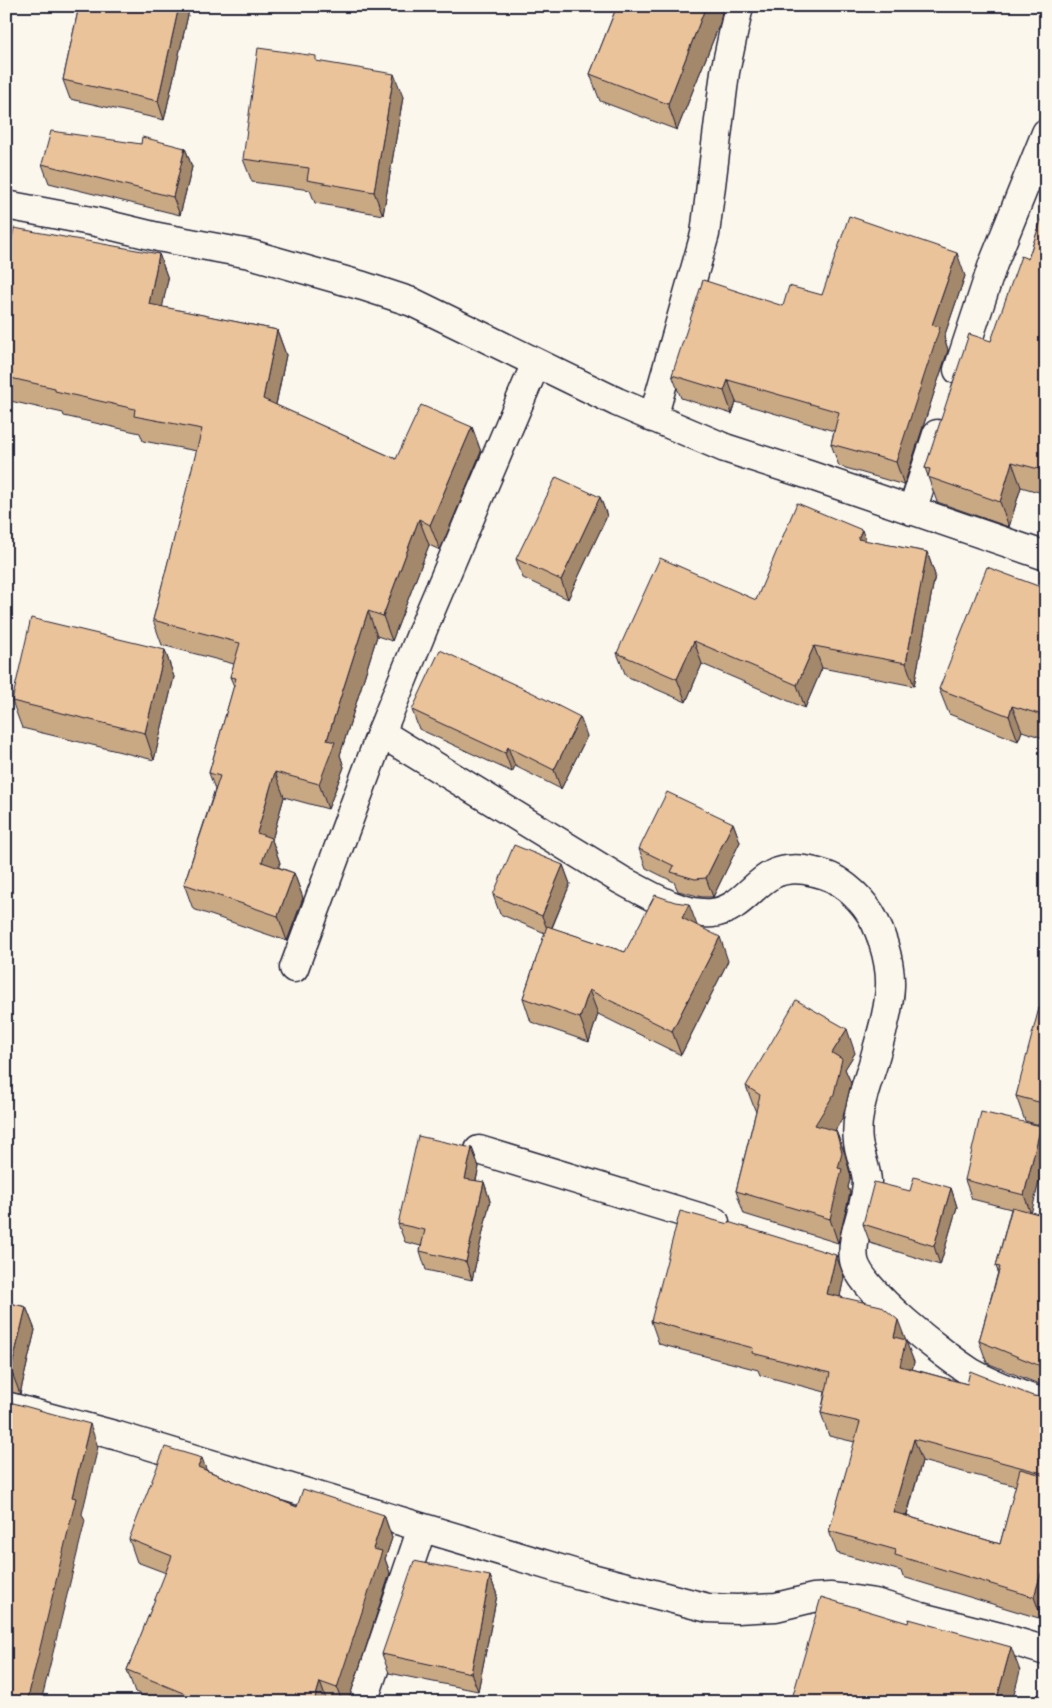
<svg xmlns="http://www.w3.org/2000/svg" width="1052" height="1708" font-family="'Playpen Sans',sans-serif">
<rect width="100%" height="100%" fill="#fbf7ec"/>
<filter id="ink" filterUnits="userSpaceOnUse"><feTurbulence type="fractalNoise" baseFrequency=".02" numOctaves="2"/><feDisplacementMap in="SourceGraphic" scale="10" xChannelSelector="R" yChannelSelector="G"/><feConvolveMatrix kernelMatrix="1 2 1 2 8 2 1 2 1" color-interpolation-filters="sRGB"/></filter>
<g filter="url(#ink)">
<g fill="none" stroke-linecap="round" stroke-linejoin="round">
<g stroke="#22223b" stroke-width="31">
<path id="minor" d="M 6,205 L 96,222 L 158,237 L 250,254 L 363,286 L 412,302 L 617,402 L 725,448 L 809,475 L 1046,556
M 536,363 L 430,612 L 381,733 L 621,880 C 646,893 682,916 712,913 C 752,908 756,863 805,870 C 816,872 830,875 839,882 C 848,888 858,897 865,906 C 880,924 891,962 890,986 C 889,1012 880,1038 873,1064 C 868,1080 861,1098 859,1115 C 857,1124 857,1133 858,1142 C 860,1156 866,1167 867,1181 C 867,1208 850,1234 854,1260 C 859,1290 945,1356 972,1373 C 995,1386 1021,1395 1046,1404
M 958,370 L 993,264 L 1046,133
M 653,418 L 705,234 L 725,72 L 739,6
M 912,511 L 937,434
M 294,968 L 381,733
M 479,1150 L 715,1222
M 6,1406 L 118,1436 L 580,1575 L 708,1608 L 737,1609 L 776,1607 L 813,1598 L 830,1597 L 848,1599 L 875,1603 L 921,1617 L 1000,1637 L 1046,1651
M 363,1702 L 422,1528"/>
</g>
<use href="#minor" stroke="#fbf7ec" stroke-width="28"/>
</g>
<path fill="#c9a884" stroke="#22223b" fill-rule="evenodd" d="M 79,6 L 190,6 L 164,120 L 70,99 L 63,80 Z
M 561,6 L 573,6 L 572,10 Z
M 617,6 L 720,6 L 722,11 L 720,23 L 677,130 L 600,101 L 590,74 Z
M 318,62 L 403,97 L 383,215 L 315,203 L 310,190 L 252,182 L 243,159 Z
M 141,144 L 185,148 L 192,167 L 180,215 L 49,183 L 42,164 Z
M 1046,206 L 1046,494 L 1021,487 L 1009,527 L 937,502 L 928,477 L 928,476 L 925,468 L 991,341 L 1028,259 Z
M 159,254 L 168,279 L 162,307 L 277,330 L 286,355 L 276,405 L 396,459 L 472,427 L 481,452 L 440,550 L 429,545 L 392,641 L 377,636 L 340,755 L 344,767 L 328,809 L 284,797 L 272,840 L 280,863 L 278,867 L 294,873 L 303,898 L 287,941 L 193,909 L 184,884 L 215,789 L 209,773 L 234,686 L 230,677 L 234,664 L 162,645 L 153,620 L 197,451 L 143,441 L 140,433 L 64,416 L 63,413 L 6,400 L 6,270 Z
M 965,276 L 944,337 L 948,350 L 904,485 L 839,466 L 831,444 L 834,431 L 736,402 L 732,414 L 681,398 L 672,375 L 783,306 L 822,295 Z
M 600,497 L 607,516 L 568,599 L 523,578 L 516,559 Z
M 866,541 L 927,552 L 935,575 L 914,686 L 822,668 L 805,708 L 702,664 L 686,702 L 626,676 L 617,653 L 756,600 Z
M 1046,589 L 1046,739 L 1022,731 L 1018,741 L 949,714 L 939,689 Z
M 165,650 L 174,677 L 154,760 L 22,728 L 12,701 Z
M 412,710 L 587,736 L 561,789 L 515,766 L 512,772 L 419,729 Z
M 733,823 L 740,842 L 713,897 L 702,897 L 678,891 L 674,882 L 646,868 L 639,849 Z
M 563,865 L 570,884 L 552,928 L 625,952 L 696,925 L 728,961 L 681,1055 L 598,1014 L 589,1042 L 531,1022 L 523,998 L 545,933 L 500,914 L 493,895 Z
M 1046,1009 L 1046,1127 L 1025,1121 L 1016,1096 Z
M 855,1053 L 845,1069 L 851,1083 L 843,1117 L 835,1130 L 836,1131 L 845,1154 L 851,1177 L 848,1187 L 850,1193 L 838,1243 L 744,1214 L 736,1191 L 756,1111 L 755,1110 L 746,1086 Z
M 1046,1139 L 1046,1154 L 1031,1212 L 1046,1216 L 1046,1387 L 987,1363 L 979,1341 L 998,1272 L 996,1266 L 1011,1209 L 972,1199 L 965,1180 Z
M 472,1148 L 479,1167 L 476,1181 L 484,1182 L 490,1201 L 472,1280 L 426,1270 L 420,1251 L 421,1246 L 405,1242 L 398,1224 Z
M 951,1188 L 957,1207 L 940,1265 L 870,1243 L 863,1224 Z
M 844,1277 L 840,1296 L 905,1340 L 914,1362 L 912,1369 L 967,1384 L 1033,1396 L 1041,1397 L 1046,1394 L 1046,1606 L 1042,1619 L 903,1577 L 901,1571 L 837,1553 L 829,1531 L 855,1442 L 829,1436 L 821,1413 L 825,1392 L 760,1375 L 758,1370 L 659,1344 L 651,1321 ZM 922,1461 L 1016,1486 L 1000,1544 L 907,1516 Z
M 6,1302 L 26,1307 L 35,1330 L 20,1394 L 6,1391 Z
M 206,1470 L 297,1507 L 384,1515 L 392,1538 L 385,1559 L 390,1573 L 348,1702 L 158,1702 L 135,1692 L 127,1670 L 166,1573 L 137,1562 L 129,1539 Z
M 490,1576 L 497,1595 L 478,1691 L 389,1673 L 382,1654 Z"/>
<path fill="#a4886c" stroke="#22223b" d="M 179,6 L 190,6 L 164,120 L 158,101 Z
M 706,6 L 720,6 L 722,11 L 720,23 L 677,130 L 668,104 Z
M 394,74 L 403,97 L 383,215 L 374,192 Z
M 185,148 L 192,167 L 180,215 L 173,197 Z
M 957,253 L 965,276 L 944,337 L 948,350 L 904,485 L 896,462 L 932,325 Z
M 159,254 L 168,279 L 158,329 L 149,304 Z
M 277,330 L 286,355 L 272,424 L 263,399 Z
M 728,380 L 736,402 L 732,414 L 724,391 Z
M 472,427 L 481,452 L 440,550 L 430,525 Z
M 1012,462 L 1021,487 L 1009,527 L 1000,502 Z
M 600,497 L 607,516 L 568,599 L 561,580 Z
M 419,519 L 429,545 L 392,641 L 383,616 Z
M 862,530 L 870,553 L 858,539 Z
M 927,552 L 935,575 L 914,686 L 906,663 Z
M 368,611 L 377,636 L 340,755 L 344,767 L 328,809 L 319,784 L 327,740 Z
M 694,641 L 702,664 L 686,702 L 677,679 Z
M 814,646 L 822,668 L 805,708 L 797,685 Z
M 165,650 L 174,677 L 154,760 L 145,733 Z
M 1012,706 L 1022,731 L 1018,741 L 1009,716 Z
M 580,717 L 587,736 L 561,789 L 554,770 Z
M 508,747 L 515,766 L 512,772 L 505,753 Z
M 275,772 L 284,797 L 272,840 L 280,863 L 272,887 L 262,862 L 257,833 Z
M 733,823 L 740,842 L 713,897 L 706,878 Z
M 563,865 L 570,884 L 549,934 L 542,916 Z
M 294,873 L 303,898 L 287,941 L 278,916 Z
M 689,904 L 698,928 L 682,918 Z
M 720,937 L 728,961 L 681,1055 L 672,1031 Z
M 589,990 L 598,1014 L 589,1042 L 580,1018 Z
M 847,1029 L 855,1053 L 845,1069 L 851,1083 L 843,1117 L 824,1149 L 815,1125 L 832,1053 Z
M 1041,1126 L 1046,1139 L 1046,1154 L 1031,1214 L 1024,1195 Z
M 836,1131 L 845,1154 L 851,1177 L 848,1187 L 850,1193 L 838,1243 L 830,1219 L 838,1168 Z
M 472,1148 L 479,1167 L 472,1197 L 465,1179 Z
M 484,1182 L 490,1201 L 472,1280 L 466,1262 Z
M 951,1188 L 957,1207 L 940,1265 L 934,1246 Z
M 836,1255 L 844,1277 L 836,1316 L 827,1294 Z
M 26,1307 L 35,1330 L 20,1394 L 11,1370 Z
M 898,1320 L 914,1362 L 908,1388 L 900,1366 L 894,1337 Z
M 90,1424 L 98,1447 L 82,1514 L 85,1521 L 41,1702 L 27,1702 L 72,1497 Z
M 914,1439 L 922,1461 L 901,1535 L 893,1512 Z
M 202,1458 L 210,1480 L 198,1467 Z
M 384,1515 L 392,1538 L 385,1559 L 390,1573 L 348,1702 L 342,1702 L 337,1688 L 373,1549 Z
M 1046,1556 L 1046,1606 L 1042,1619 L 1034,1597 Z
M 490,1576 L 497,1595 L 478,1691 L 471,1673 Z
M 1011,1647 L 1020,1671 L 1012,1702 L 996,1702 Z
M 320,1682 L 327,1702 L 314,1702 Z"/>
<path fill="#eac39a" stroke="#22223b" d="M 79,6 L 179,6 L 158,101 L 63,80 Z
M 617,6 L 706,6 L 668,104 L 590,74 Z
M 258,48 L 316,56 L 316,61 L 394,74 L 374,192 L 307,180 L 309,168 L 243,159 Z
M 51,131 L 141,144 L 142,137 L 185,148 L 173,197 L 42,164 Z
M 1046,206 L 1046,471 L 1012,462 L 1000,502 L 928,477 L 930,469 L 925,468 L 969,334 L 991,341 L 1021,256 L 1028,259 Z
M 849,216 L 957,253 L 932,325 L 940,327 L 896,462 L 831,444 L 839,412 L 728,380 L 724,391 L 672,375 L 703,280 L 783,306 L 789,286 L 822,295 Z
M 14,228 L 159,254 L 149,304 L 277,330 L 263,399 L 396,459 L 421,405 L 472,427 L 430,525 L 419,519 L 383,616 L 368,611 L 327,740 L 335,742 L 319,784 L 275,772 L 257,833 L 271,838 L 262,862 L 294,873 L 278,916 L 184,884 L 220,776 L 209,773 L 236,678 L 230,677 L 240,643 L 153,620 L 202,429 L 134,416 L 135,409 L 55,391 L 55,388 L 6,377 L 6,270 Z
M 556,477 L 600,497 L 561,580 L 516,559 Z
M 797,503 L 862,530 L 858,539 L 927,552 L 906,663 L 814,646 L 797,685 L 694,641 L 677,679 L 617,653 L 660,558 L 756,600 Z
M 987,567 L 1046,589 L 1046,716 L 1012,706 L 1009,716 L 939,689 Z
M 31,618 L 165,650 L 145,733 L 12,701 Z
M 440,650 L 533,693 L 580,717 L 554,770 L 508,747 L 505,753 L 412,710 Z
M 667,792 L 733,823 L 706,878 L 695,879 L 671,872 L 674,866 L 639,849 Z
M 514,845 L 563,865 L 542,916 L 493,895 Z
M 655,895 L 675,902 L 689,904 L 682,918 L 720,937 L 672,1031 L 589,990 L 580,1018 L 523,998 L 547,926 L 625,952 Z
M 796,1000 L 847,1029 L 832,1053 L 842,1059 L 834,1094 L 815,1125 L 836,1131 L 842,1153 L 838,1168 L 842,1169 L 830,1219 L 736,1191 L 760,1095 L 746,1086 Z
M 1039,1008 L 1046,1009 L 1046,1104 L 1016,1096 Z
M 981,1112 L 1041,1126 L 1024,1195 L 965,1180 Z
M 418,1136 L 472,1148 L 465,1179 L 484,1182 L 466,1262 L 420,1251 L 425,1230 L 398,1224 Z
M 914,1177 L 951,1188 L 934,1246 L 863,1224 L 874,1182 L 910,1191 Z
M 1012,1207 L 1046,1216 L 1046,1369 L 1043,1367 L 979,1341 L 1000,1267 L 996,1266 Z
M 680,1211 L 728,1224 L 728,1222 L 836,1255 L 827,1294 L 881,1306 L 898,1320 L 894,1337 L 906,1340 L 900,1366 L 967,1384 L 970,1371 L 1033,1396 L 1041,1397 L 1046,1394 L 1046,1474 L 914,1439 L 893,1512 L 1000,1544 L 1020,1469 L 1046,1476 L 1046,1556 L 1034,1597 L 895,1555 L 896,1550 L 829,1531 L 860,1422 L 821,1413 L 830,1373 L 752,1353 L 753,1348 L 651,1321 Z
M 6,1302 L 26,1307 L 11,1370 L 6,1369 Z
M 6,1401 L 90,1424 L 72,1497 L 76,1498 L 27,1702 L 6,1702 Z
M 165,1447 L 202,1458 L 198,1467 L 297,1507 L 303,1489 L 384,1515 L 373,1549 L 382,1551 L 337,1688 L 320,1682 L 314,1702 L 205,1702 L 127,1670 L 172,1556 L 129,1539 Z
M 414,1561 L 490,1576 L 471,1673 L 382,1654 Z
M 821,1597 L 908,1623 L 909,1619 L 1011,1647 L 996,1702 L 791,1702 Z"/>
</g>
<rect width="1052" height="1708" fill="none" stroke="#fbf7ec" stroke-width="25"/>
<rect x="12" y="12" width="1027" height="1683" fill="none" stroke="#22223b" stroke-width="2" filter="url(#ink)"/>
</svg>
